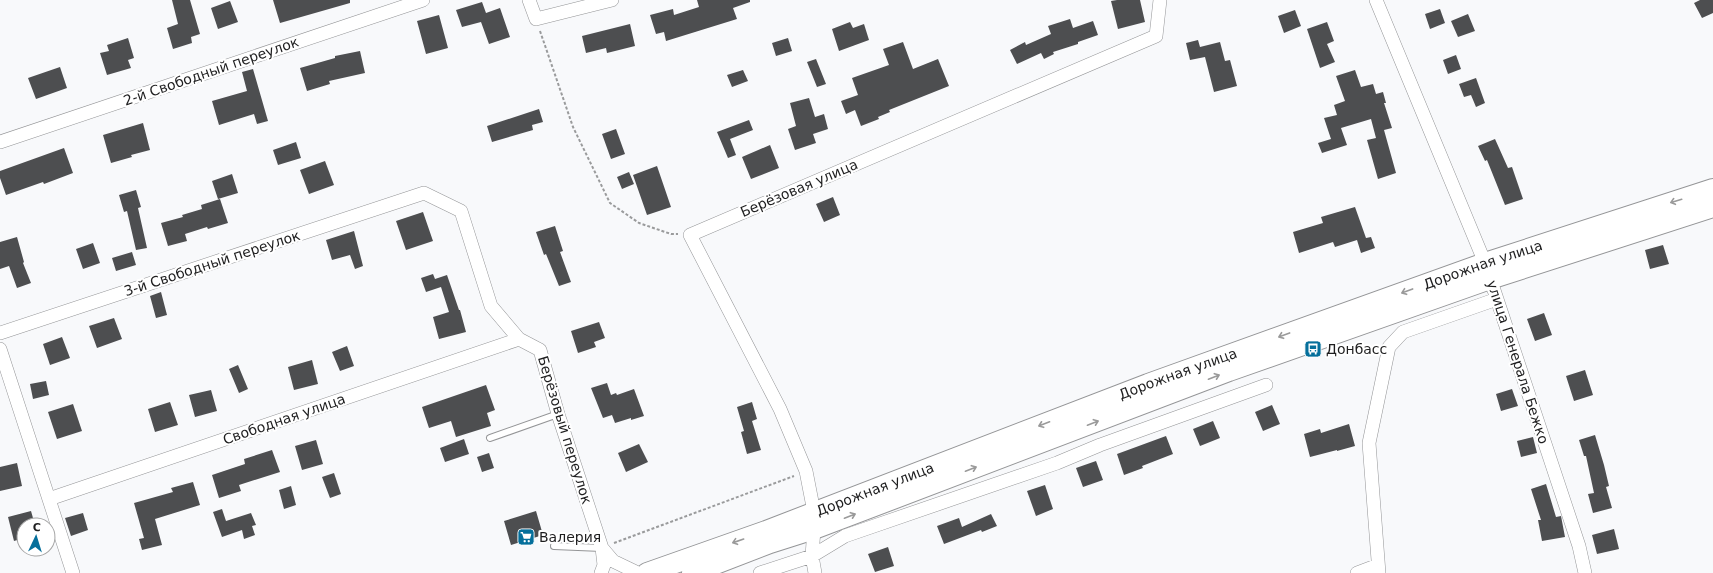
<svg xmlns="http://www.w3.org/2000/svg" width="1713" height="573" font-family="'DejaVu Sans',sans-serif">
<rect width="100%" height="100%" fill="#f8f9fb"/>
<path fill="#4d4e50" d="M 172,0 L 190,0 L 200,34 L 191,37 L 192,43 L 173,49 L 167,28 L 178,24 Z
M 273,0 L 350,0 L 350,3 L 280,23 Z
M 697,0 L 750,0 L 750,2 L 733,8 L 737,19 L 666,41 L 664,32 L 656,34 L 650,15 L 673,9 L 674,15 L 699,7 Z
M 1117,0 L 1140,0 L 1145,22 L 1118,29 L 1111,1 Z
M 1700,0 L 1713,0 L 1713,13 L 1702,18 L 1694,3 Z
M 230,1 L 238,22 L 218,29 L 211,8 Z
M 482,2 L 486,13 L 500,8 L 510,37 L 489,44 L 481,22 L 462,27 L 456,10 Z
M 1440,9 L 1445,23 L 1430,29 L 1425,14 Z
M 1295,10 L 1301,26 L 1284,33 L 1278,16 Z
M 1468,14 L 1475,31 L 1458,37 L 1451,21 Z
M 439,15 L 448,48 L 426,54 L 417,21 Z
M 1070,19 L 1073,28 L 1093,21 L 1098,35 L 1078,42 L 1078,44 L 1053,52 L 1054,54 L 1044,59 L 1041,53 L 1017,64 L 1010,50 L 1025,42 L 1026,45 L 1051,34 L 1048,26 Z
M 850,22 L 853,28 L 864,24 L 869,40 L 839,51 L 832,29 Z
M 1327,22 L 1334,41 L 1327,44 L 1335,62 L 1320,68 L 1307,29 Z
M 630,24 L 635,46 L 607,53 L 606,48 L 586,53 L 582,36 Z
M 128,38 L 134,58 L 128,60 L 131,68 L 107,75 L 100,53 L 109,51 L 107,45 Z
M 788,38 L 792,51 L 776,56 L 772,43 Z
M 1198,40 L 1200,47 L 1220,42 L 1225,61 L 1230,60 L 1237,86 L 1214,92 L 1205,57 L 1190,60 L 1186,43 Z
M 903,42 L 913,69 L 938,59 L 949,86 L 889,110 L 890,112 L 878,117 L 879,119 L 861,126 L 855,110 L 846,114 L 841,101 L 858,95 L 852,78 L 889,65 L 883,49 Z
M 360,51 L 365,73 L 329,81 L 330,84 L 307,91 L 300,68 L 335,58 L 335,56 Z
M 1456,55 L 1461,69 L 1448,74 L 1443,60 Z
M 816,59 L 826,84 L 817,87 L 807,62 Z
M 60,67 L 67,88 L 36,99 L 28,78 Z
M 253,69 L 268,121 L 257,124 L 254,114 L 219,125 L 212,101 L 247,91 L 242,72 Z
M 743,70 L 748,81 L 732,87 L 727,75 Z
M 1355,70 L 1361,87 L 1373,84 L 1376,94 L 1383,92 L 1386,103 L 1384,103 L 1392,128 L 1384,130 L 1396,173 L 1378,179 L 1367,140 L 1376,138 L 1371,119 L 1341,128 L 1347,145 L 1322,153 L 1318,143 L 1331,139 L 1324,118 L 1337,115 L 1334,105 L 1345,101 L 1336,76 Z
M 1476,78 L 1485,103 L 1476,107 L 1471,95 L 1464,97 L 1459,84 Z
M 809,98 L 815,117 L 824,114 L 828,129 L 813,134 L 816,143 L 795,150 L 788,129 L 796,126 L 790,103 Z
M 539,109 L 543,122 L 532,125 L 533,130 L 492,142 L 487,126 Z
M 749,120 L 753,130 L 730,139 L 736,155 L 728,158 L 717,132 Z
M 143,123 L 150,150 L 131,155 L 132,157 L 111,163 L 103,135 Z
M 616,129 L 625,154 L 611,159 L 602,134 Z
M 1495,139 L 1508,168 L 1512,167 L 1523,199 L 1505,205 L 1487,160 L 1485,161 L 1478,146 Z
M 296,142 L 301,158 L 278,165 L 273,150 Z
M 770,145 L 779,168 L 751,179 L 742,157 Z
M 64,148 L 73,173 L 44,184 L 43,182 L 6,195 L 0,178 L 0,171 Z
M 325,161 L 334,185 L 309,194 L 300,170 Z
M 657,166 L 671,207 L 647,215 L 633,175 Z
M 629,172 L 634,184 L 622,189 L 617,177 Z
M 232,174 L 238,193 L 218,199 L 212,181 Z
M 136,190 L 141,207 L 138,208 L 147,248 L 136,250 L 127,211 L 124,212 L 119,195 Z
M 833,197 L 840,215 L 824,222 L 816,204 Z
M 220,199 L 228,223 L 208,229 L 207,227 L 185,234 L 187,241 L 168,246 L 161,223 L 183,217 L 182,215 L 202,209 L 201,205 Z
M 1355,207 L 1366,238 L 1371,237 L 1375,248 L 1361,253 L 1357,240 L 1335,247 L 1333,242 L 1299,253 L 1293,232 L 1323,223 L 1321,217 Z
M 423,212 L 433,241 L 406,250 L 396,221 Z
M 555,226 L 563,251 L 560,252 L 571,282 L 559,286 L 546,254 L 544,255 L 536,232 Z
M 354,231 L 363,266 L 355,269 L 350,255 L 332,260 L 326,240 Z
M 17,237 L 24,262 L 23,263 L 31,283 L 17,288 L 9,266 L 0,269 L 0,242 Z
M 93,243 L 100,263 L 83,269 L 76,249 Z
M 1663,245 L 1669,264 L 1650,269 L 1645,250 Z
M 132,252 L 136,265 L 116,271 L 112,258 Z
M 433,274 L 435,279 L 447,275 L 459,310 L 460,310 L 466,332 L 439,339 L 433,317 L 449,312 L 441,287 L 426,292 L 421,278 Z
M 161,292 L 167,315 L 156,318 L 150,296 Z
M 1544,313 L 1552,335 L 1535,341 L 1527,319 Z
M 114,318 L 122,339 L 97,348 L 89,326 Z
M 599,322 L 605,338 L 594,342 L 596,347 L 578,353 L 571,331 Z
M 62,337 L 70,358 L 50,365 L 43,344 Z
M 347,346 L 354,366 L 340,371 L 332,352 Z
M 312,360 L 318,384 L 294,390 L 288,367 Z
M 238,365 L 248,389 L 239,393 L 229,369 Z
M 1585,370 L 1593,395 L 1574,401 L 1566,376 Z
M 46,381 L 49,395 L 33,399 L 30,384 Z
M 607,383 L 611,395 L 616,393 L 617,395 L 634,389 L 644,416 L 631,420 L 631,418 L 615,423 L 612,415 L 603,418 L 591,388 Z
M 486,385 L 495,410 L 487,413 L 491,426 L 456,437 L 451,421 L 429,428 L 422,407 Z
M 1512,389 L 1518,406 L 1501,411 L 1496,394 Z
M 211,390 L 217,411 L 195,417 L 189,395 Z
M 170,402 L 178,425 L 155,432 L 148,409 Z
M 752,402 L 757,419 L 752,421 L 761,450 L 747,454 L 741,432 L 744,431 L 737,407 Z
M 73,404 L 82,431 L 57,439 L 48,412 Z
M 1272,405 L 1280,424 L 1263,431 L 1255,412 Z
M 1213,421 L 1220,438 L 1200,446 L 1193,429 Z
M 1349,424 L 1355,446 L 1337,451 L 1337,450 L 1310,457 L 1304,434 L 1320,429 L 1321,433 Z
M 1595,435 L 1604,465 L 1609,486 L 1606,487 L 1612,508 L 1593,513 L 1588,494 L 1594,493 L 1586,456 L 1584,456 L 1579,440 Z
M 1166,436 L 1173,454 L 1142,466 L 1143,468 L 1124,475 L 1117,454 Z
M 1533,437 L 1537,453 L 1521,457 L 1517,441 Z
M 464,439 L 469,454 L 445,462 L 440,448 Z
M 316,440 L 323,464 L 302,470 L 295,446 Z
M 639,444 L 648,462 L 626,472 L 618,453 Z
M 272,450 L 280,472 L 239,485 L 241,491 L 219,498 L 212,475 L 245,464 L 244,459 Z
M 489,453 L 494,468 L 482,472 L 477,457 Z
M 1096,461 L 1103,480 L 1083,487 L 1076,468 Z
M 17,463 L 22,486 L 0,491 L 0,467 Z
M 334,473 L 341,494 L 330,498 L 322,477 Z
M 193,482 L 200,505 L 155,519 L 162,545 L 142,550 L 139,539 L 144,538 L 134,503 L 173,492 L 171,488 Z
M 1546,484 L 1556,517 L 1561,516 L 1565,537 L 1542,541 L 1538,520 L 1541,520 L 1531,489 Z
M 1045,485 L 1053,509 L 1036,516 L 1027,491 Z
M 291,486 L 296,505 L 284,509 L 279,490 Z
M 222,509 L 226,521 L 251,513 L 256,525 L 252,526 L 255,535 L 244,539 L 242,530 L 222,537 L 213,512 Z
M 31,511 L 35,525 L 24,525 L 24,538 L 14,541 L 8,517 Z
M 536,511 L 543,535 L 511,545 L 504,521 Z
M 83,513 L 88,530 L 71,536 L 65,518 Z
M 991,514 L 997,526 L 982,532 L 981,530 L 944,544 L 937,526 L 959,518 L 962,527 Z
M 1614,529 L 1619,549 L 1597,554 L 1592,535 Z
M 888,547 L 894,566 L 875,572 L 868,554 Z"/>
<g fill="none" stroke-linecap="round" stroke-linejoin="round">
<g stroke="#949597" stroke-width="8">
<path id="lane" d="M 490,438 L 558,414
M 554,546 L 602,548"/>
</g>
<g stroke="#949597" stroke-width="14">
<path id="street" d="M 529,0 L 536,19 L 612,0
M 1376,0 L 1485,263 L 1579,546 L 1585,573
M 0,142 L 423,0
M 0,333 L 424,193 L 461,211 L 491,306 L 519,339 L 540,350 L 558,414 L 602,548 L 604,565 L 601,573
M 0,349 L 73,573
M 49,499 L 519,339
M 814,512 L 806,471 L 780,409 L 690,235 L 1156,36 L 1160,0
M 814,529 L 812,556 L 815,573
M 602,548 L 613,561 L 638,573
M 760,573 L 812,556 L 845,536 L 1057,463 L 1100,445 L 1266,385
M 1357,573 L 1378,565
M 1379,573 L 1369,443 L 1389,347 L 1403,332 L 1497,299"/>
</g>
<g stroke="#949597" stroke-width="22">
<g id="primary">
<path id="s1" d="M 647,573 L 766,531 L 1148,384 L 1485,263 L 1713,189"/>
<path d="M 692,573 L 770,543 L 814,529 L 1229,371 L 1490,279 L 1713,207"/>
</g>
</g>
<path stroke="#9a9b9c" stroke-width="2" stroke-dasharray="3 2" stroke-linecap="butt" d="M 540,31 L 573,127 L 610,203 L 639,223 L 671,234 L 678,234
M 614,543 L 794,476"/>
<use href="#lane" stroke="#fff" stroke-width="6"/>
<use href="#street" stroke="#fff" stroke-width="13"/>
<use href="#primary" stroke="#fff" stroke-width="20"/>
</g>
<defs><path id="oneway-shaft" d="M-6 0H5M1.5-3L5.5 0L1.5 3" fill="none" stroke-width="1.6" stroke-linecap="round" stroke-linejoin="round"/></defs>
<g stroke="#9a9a9a">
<use href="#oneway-shaft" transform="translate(1676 201) rotate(163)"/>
<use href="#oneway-shaft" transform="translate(1407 291) rotate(160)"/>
<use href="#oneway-shaft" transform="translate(1284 335) rotate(160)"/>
<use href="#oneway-shaft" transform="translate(1214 377) rotate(-21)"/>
<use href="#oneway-shaft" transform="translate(1093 423) rotate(-21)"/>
<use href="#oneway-shaft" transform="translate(1044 424) rotate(159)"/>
<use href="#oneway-shaft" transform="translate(971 469) rotate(-21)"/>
<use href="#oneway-shaft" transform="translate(850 516) rotate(-21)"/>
<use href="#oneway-shaft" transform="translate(738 541) rotate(161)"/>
</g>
<defs>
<g id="bus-square" transform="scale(0.9)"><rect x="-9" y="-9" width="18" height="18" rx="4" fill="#056f9b" stroke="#fff"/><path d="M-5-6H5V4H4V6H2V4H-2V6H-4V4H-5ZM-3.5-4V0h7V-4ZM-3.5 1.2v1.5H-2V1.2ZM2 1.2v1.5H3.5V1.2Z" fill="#fff"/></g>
<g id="supermarket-square" transform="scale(0.9)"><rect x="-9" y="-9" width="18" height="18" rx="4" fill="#056f9b" stroke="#fff"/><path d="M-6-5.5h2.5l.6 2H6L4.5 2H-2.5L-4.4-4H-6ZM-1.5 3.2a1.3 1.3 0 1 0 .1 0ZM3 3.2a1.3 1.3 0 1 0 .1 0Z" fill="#fff"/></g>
</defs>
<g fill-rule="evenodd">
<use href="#bus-square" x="1313" y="349"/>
<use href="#supermarket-square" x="526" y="537"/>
</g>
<g text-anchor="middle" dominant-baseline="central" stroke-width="4" stroke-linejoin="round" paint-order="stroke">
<g font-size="14" fill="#1e1e1f" stroke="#fff">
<text transform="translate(211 71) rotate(-19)">2-й Свободный переулок</text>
<text transform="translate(799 188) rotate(-23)">Берёзовая улица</text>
<text transform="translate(212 263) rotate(-18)">3-й Свободный переулок</text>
<text stroke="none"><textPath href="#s1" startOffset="891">Дорожная улица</textPath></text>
<text transform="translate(1518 362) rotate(72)">улица Генерала Бежко</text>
<text stroke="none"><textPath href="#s1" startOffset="567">Дорожная улица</textPath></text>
<text transform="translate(284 419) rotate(-19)">Свободная улица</text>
<text transform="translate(565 430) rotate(73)">Берёзовый переулок</text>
<text stroke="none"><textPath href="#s1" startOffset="243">Дорожная улица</textPath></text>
</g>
<g font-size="14" fill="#1e1e1f" stroke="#fff" text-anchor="start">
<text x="1326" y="349">Донбасс</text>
<text x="539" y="537">Валерия</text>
</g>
</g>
<g transform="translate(36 537) rotate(4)"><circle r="19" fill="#ffffff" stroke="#a5a5a5"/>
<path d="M0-3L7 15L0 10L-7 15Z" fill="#056f9b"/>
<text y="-6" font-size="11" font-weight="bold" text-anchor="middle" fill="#1e1e1f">С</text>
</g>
</svg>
